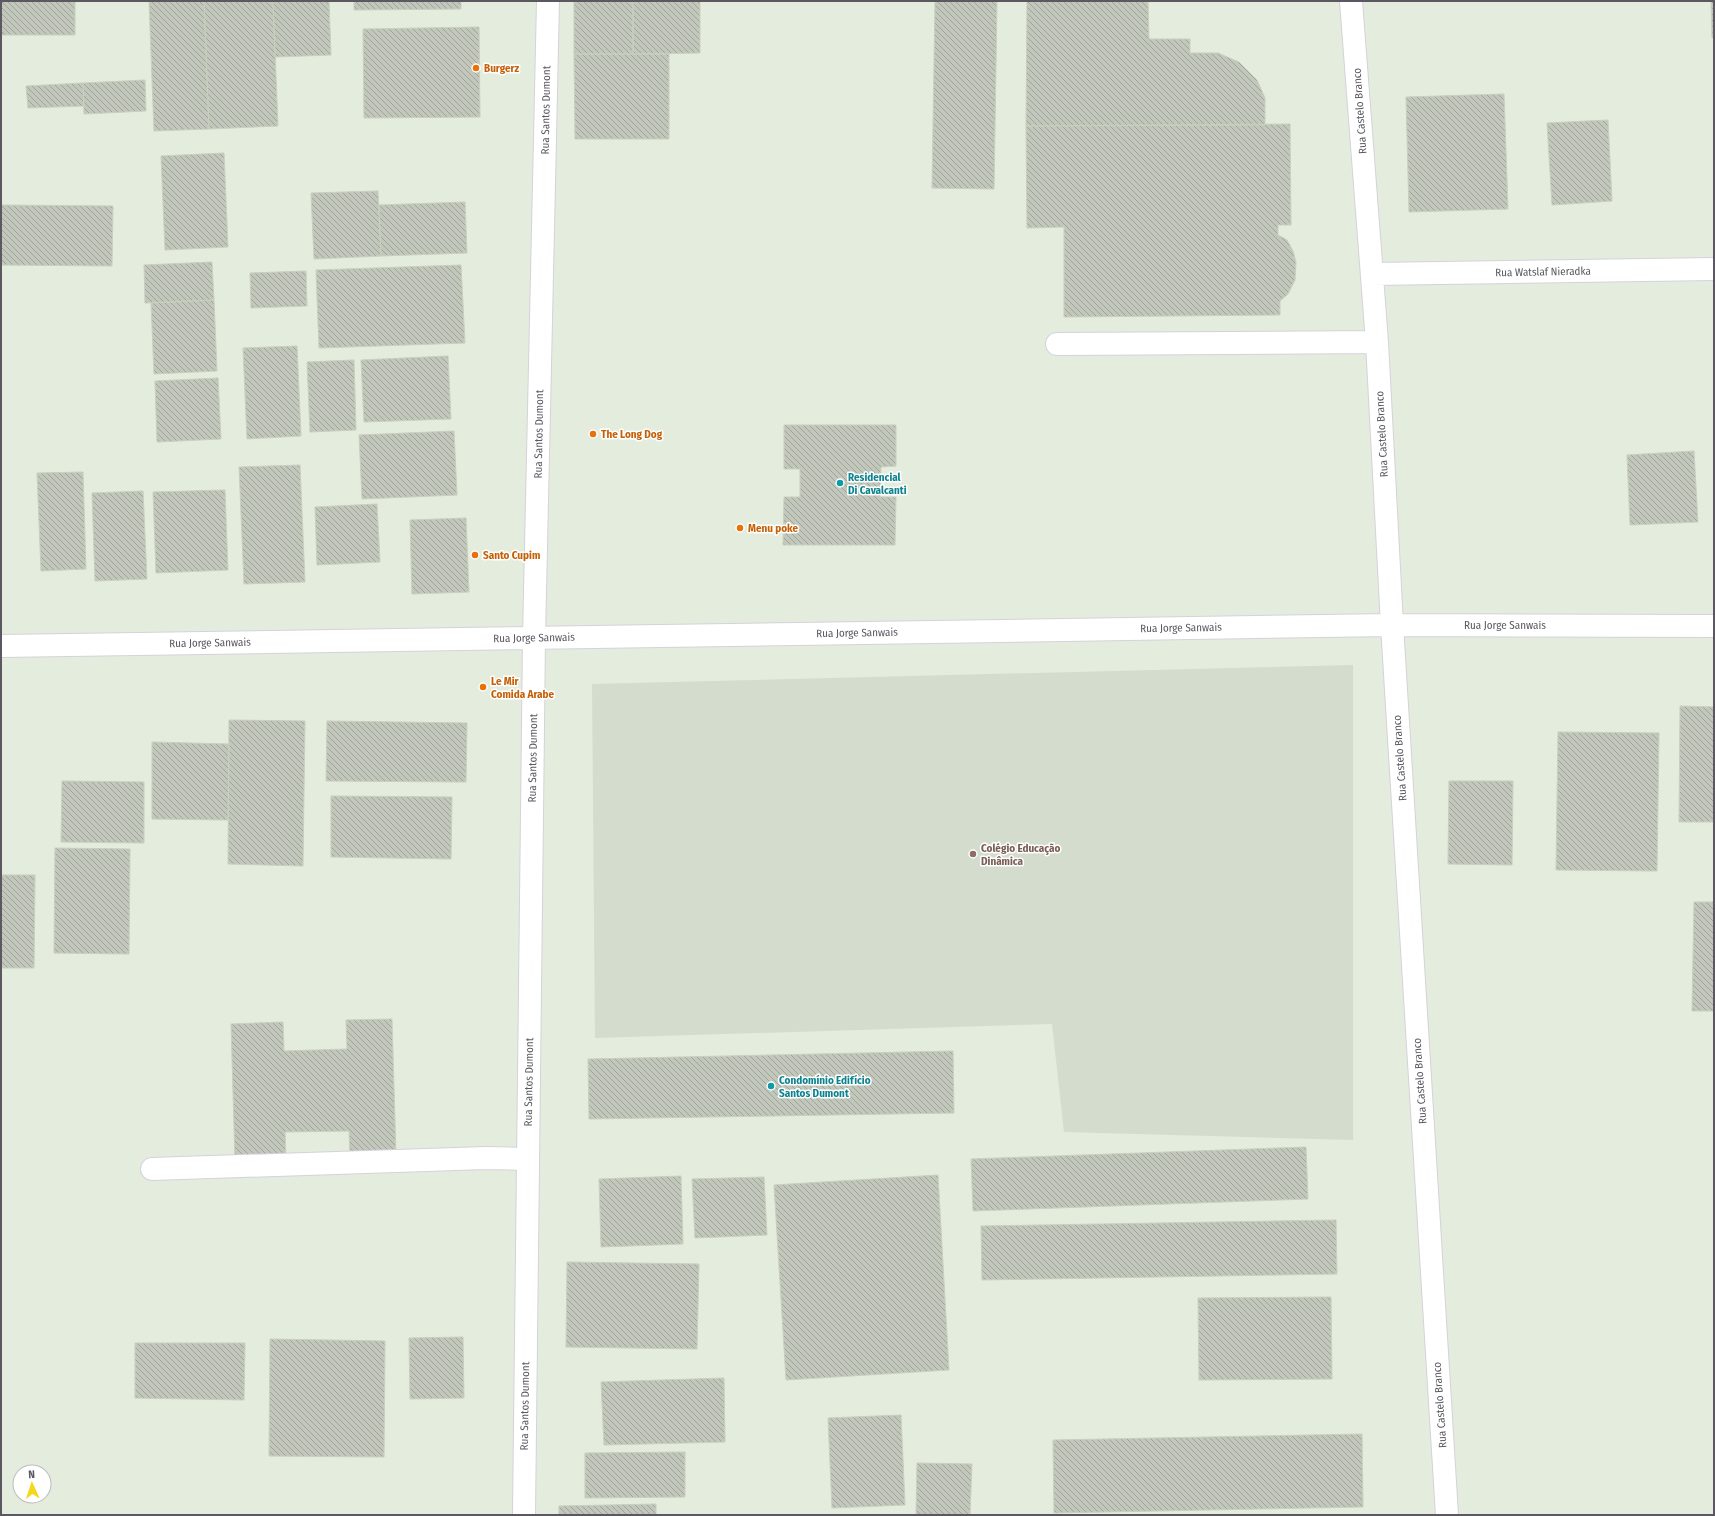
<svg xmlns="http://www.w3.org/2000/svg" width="1715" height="1516" font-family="'Fira Sans Condensed',sans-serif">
<defs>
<pattern id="building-back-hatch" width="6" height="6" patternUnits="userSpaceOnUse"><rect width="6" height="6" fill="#c2c7bb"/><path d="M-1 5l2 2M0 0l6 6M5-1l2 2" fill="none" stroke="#a1a49b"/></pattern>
</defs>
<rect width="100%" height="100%" fill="#e4ecde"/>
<path fill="#d4dccd" d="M 1353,665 L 1353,1140 L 1064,1132 L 1052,1024 L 595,1038 L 592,684 Z"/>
<path fill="url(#building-back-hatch)" stroke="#c7d1bc" d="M 1,1 L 75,1 L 75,35 L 1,35 Z
M 149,1 L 204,1 L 209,129 L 154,131 Z
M 204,1 L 273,1 L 278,126 L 209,129 Z
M 273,1 L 329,1 L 331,55 L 275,57 Z
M 354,1 L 461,1 L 461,9 L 354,10 Z
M 574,1 L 633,1 L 633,54 L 574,54 Z
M 633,1 L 700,1 L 700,53 L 633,54 Z
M 935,1 L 997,1 L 994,189 L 932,188 Z
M 1027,1 L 1148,1 L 1149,39 L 1190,39 L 1190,53 L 1218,53 L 1239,62 L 1257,80 L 1265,98 L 1265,125 L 1026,126 Z
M 1711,1 L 1714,1 L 1714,37 L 1712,38 Z
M 479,27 L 480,117 L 364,118 L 363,29 Z
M 574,54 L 669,54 L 669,139 L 575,139 Z
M 145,80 L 146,111 L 84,114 L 83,83 Z
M 83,83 L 84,106 L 28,108 L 26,86 Z
M 1504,94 L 1508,209 L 1409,212 L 1406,97 Z
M 1608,120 L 1612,201 L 1552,205 L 1547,123 Z
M 1290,124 L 1291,225 L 1278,225 L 1278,235 L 1287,240 L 1293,251 L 1296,262 L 1295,280 L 1288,294 L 1280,301 L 1280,315 L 1064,317 L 1064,227 L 1027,228 L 1026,126 Z
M 224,153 L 228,247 L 165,250 L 161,156 Z
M 378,191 L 381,256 L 314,259 L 311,193 Z
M 465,202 L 467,253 L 381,256 L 379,205 Z
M 1,205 L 113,206 L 112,266 L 1,265 Z
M 212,262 L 214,300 L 145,303 L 144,265 Z
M 461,265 L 465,343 L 319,348 L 316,270 Z
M 306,271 L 307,306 L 251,308 L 250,273 Z
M 214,300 L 217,371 L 154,374 L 151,303 Z
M 297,346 L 301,436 L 247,439 L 243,348 Z
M 448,356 L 451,419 L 364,422 L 361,360 Z
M 354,360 L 356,430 L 310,432 L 307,362 Z
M 218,378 L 221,439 L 157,442 L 155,381 Z
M 784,425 L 896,425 L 896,466 L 881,467 L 880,497 L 896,497 L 895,545 L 783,545 L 784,497 L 800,497 L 800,469 L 784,469 Z
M 454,431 L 457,495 L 362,499 L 359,435 Z
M 1694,451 L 1698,522 L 1630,525 L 1627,455 Z
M 300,465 L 305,582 L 244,584 L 239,467 Z
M 83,472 L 86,569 L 41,571 L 37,473 Z
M 225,490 L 228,570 L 156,573 L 153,492 Z
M 143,491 L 147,579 L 95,581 L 92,493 Z
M 377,504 L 380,562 L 317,565 L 315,507 Z
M 466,518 L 469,592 L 412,594 L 410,520 Z
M 1680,706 L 1714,707 L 1714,822 L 1679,822 Z
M 229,720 L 305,721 L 303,866 L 228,864 Z
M 327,721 L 467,723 L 466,782 L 326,781 Z
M 1558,732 L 1659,733 L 1657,871 L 1556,870 Z
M 152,742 L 229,744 L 228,820 L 152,819 Z
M 62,781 L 144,782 L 144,843 L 61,842 Z
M 1449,781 L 1513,781 L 1512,865 L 1448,864 Z
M 331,796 L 452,797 L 451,859 L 331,857 Z
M 55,848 L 130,849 L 129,954 L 54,953 Z
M 1,875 L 35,875 L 34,968 L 1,968 Z
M 1694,902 L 1714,902 L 1714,1011 L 1692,1011 Z
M 392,1019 L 396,1156 L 350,1157 L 349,1131 L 285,1132 L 286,1159 L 235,1161 L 231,1024 L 283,1022 L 284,1051 L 347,1049 L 346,1020 Z
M 953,1051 L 954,1113 L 589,1119 L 588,1059 Z
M 1306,1147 L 1308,1199 L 973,1211 L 971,1159 Z
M 938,1175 L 949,1370 L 786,1380 L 774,1185 Z
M 681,1176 L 683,1244 L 601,1247 L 599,1179 Z
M 764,1177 L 767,1235 L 695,1238 L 692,1179 Z
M 1336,1220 L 1337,1274 L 982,1280 L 981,1226 Z
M 567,1262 L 699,1264 L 697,1349 L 566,1347 Z
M 1331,1297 L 1332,1379 L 1199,1380 L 1198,1298 Z
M 463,1337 L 464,1398 L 410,1399 L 409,1338 Z
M 270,1339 L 385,1341 L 384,1457 L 269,1456 Z
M 135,1343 L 245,1343 L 244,1400 L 135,1398 Z
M 724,1378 L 725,1442 L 604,1445 L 601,1382 Z
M 901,1415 L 905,1505 L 832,1508 L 828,1418 Z
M 1362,1434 L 1363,1507 L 1054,1513 L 1053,1440 Z
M 685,1452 L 685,1497 L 585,1498 L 585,1453 Z
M 917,1463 L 972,1464 L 970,1515 L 916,1515 Z
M 656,1504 L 656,1515 L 559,1515 L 559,1506 Z"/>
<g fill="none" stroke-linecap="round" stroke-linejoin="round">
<g stroke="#d5d2da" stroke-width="24">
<path id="minor" d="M 1351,1 L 1377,342 L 1392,625 L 1447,1515
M 1372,274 L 1714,269
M 1057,344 L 1377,342
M 1,646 L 1392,625 L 1714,626
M 152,1169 L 486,1158 L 528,1159
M 524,1515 L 534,638 L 548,1"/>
</g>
<use href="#minor" stroke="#fff" stroke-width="22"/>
</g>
<g fill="#e8710a" stroke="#fff" stroke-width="1.5">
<circle cx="476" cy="68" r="4"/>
<circle cx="593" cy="434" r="4"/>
<circle cx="740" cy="528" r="4"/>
<circle cx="475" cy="555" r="4"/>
<circle cx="483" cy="687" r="4"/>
</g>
<g fill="#0f9aa8" stroke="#fff" stroke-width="1.5">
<circle cx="840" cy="483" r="4"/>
<circle cx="771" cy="1086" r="4"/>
</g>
<circle fill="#8d6e63" stroke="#fff" stroke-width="1.5" cx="973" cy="854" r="4"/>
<g text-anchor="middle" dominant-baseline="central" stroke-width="3" stroke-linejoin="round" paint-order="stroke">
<g font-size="11" font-weight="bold" fill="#c56008" stroke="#fff" text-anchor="start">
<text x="484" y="68">Burgerz</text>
<text x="601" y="434">The Long Dog</text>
<text x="748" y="528">Menu poke</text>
<text x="483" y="555">Santo Cupim</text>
<text x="491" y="681">Le Mir<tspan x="491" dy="13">Comida Arabe</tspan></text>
</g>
<g font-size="11" fill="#5b5861" stroke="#fff">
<text transform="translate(546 110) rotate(-89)">Rua Santos Dumont</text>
<text transform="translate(1360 111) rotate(-94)">Rua Castelo Branco</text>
<text transform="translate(1543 272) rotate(-1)">Rua Watslaf Nieradka</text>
<text transform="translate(539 434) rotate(-89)">Rua Santos Dumont</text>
<text transform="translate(1382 434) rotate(-93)">Rua Castelo Branco</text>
<text x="1505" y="625">Rua Jorge Sanwais</text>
<text transform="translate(1181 628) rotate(-1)">Rua Jorge Sanwais</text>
<text transform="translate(857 633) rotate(-1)">Rua Jorge Sanwais</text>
<text transform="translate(534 638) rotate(-1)">Rua Jorge Sanwais</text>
<text transform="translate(210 643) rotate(-1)">Rua Jorge Sanwais</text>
<text transform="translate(533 758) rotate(-89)">Rua Santos Dumont</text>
<text transform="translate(1400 758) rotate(-94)">Rua Castelo Branco</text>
<text transform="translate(1420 1081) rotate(-94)">Rua Castelo Branco</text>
<text transform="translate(529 1082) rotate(-89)">Rua Santos Dumont</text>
<text transform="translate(1440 1405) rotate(-94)">Rua Castelo Branco</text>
<text transform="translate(525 1406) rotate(-89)">Rua Santos Dumont</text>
</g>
<g font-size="11" font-weight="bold" fill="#0d838f" stroke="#fff" text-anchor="start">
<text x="848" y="477">Residencial<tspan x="848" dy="13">Di Cavalcanti</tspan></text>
<text x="779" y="1080">Condomínio Edifício<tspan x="779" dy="13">Santos Dumont</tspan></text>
</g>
<g font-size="11" font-weight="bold" fill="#785e54" stroke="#fff" text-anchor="start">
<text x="981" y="848">Colégio Educação<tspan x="981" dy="13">Dinâmica</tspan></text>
</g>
</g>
<rect width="1715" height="1516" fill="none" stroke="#5b5861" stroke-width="4"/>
<g transform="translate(32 1484) rotate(357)"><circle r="19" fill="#ffffff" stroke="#bdbcc0"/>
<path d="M0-3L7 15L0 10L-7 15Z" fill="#f5d71c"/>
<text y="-6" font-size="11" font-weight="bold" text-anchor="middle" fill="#5b5861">N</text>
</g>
</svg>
